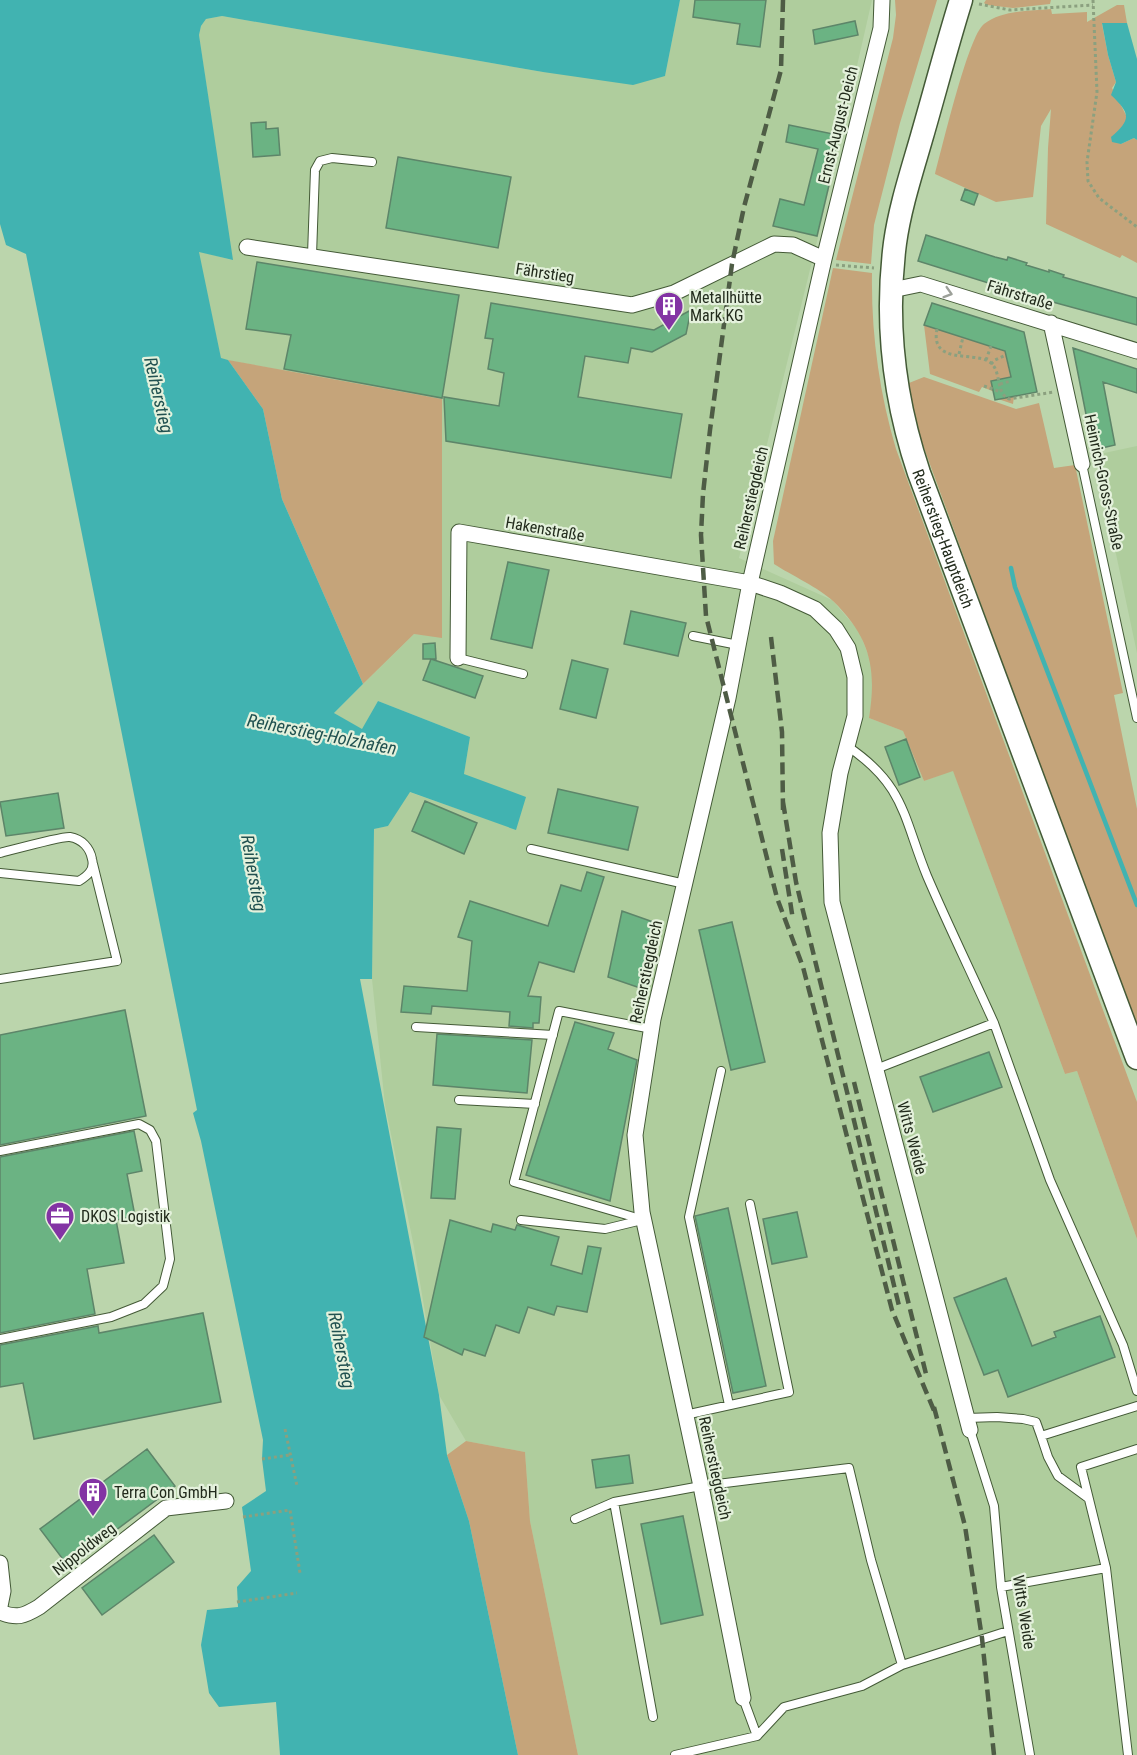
<svg xmlns="http://www.w3.org/2000/svg" width="1137" height="1755" font-family="'Roboto Condensed',sans-serif">
<rect width="100%" height="100%" fill="#bbd5ac"/>
<path fill="#afcd9d" d="M 680,0 L 872,0 L 818,237 L 739,558 L 832,600 L 859,631 L 872,665 L 873,696 L 869,718 L 903,731 L 924,781 L 953,770 L 1065,1074 L 1077,1071 L 1137,1239 L 1137,1755 L 578,1755 L 530,1521 L 525,1452 L 466,1441 L 439,1395 L 414,1247 L 385,1105 L 372,979 L 374,829 L 388,826 L 409,792 L 516,829 L 464,774 L 470,737 L 378,701 L 362,730 L 334,713 L 414,634 L 442,637 L 442,399 L 221,359 L 198,251 L 232,260 L 199,35 L 201,26 L 206,19 L 222,16 L 543,72 L 665,76 Z
M 1137,446 L 1137,653 L 1095,455 Z"/>
<path fill="#c5a47a" d="M 895,0 L 937,0 L 900,123 L 874,225 L 871,264 L 836,260 L 893,38 L 896,15 Z
M 986,0 L 1051,0 L 1050,4 L 1013,8 L 987,5 L 984,3 Z
M 1117,5 L 1124,5 L 1127,23 L 1102,24 L 1108,55 L 1116,82 L 1112,88 L 1127,117 L 1125,124 L 1118,131 L 1121,144 L 1134,138 L 1137,140 L 1137,263 L 1122,255 L 1120,258 L 1046,224 L 1048,148 L 1051,109 L 1041,126 L 1033,197 L 996,202 L 935,174 C 942,149 968,36 984,24 C 1002,10 1029,11 1051,9 L 1052,14 L 1087,12 L 1087,22 Z
M 833,268 L 872,273 C 871,332 879,392 896,449 L 1137,1102 L 1137,1239 L 1077,1071 L 1065,1074 L 953,771 L 924,781 L 903,731 L 869,718 C 877,668 870,637 833,601 C 819,588 791,575 774,564 L 773,541 Z
M 924,325 L 1005,351 L 1014,396 L 1013,404 L 998,399 L 1000,394 L 982,387 L 979,392 L 930,374 Z
M 228,360 L 442,399 L 442,638 L 414,634 L 363,684 L 282,499 L 263,409 Z
M 924,377 L 1016,409 L 1039,403 L 1054,468 L 1075,465 L 1123,693 L 1114,695 L 1137,809 L 1137,1031 L 920,437 L 912,405 L 909,383 Z
M 466,1441 L 525,1452 L 530,1521 L 578,1755 L 518,1755 L 469,1521 L 447,1455 Z"/>
<path fill="#41b3b1" d="M 0,0 L 680,0 L 665,76 L 633,85 L 543,72 L 222,16 L 206,19 L 201,26 L 199,35 L 233,260 L 199,252 L 221,358 L 228,360 L 263,409 L 282,499 L 363,684 L 334,713 L 362,729 L 378,701 L 470,737 L 464,774 L 526,797 L 516,830 L 410,792 L 388,826 L 374,829 L 372,979 L 360,979 L 439,1395 L 447,1455 L 469,1521 L 518,1755 L 280,1755 L 276,1702 L 219,1707 L 209,1693 L 201,1645 L 207,1610 L 238,1607 L 237,1587 L 251,1571 L 242,1507 L 266,1491 L 262,1459 L 263,1440 L 201,1141 L 193,1113 L 197,1110 L 26,254 L 6,245 L 0,224 Z
M 1102,23 L 1127,23 L 1137,59 L 1137,140 L 1134,138 L 1121,144 L 1112,142 L 1111,137 C 1132,119 1130,113 1111,95 L 1116,82 L 1108,55 Z"/>
<g fill="none" stroke-linecap="round" stroke-linejoin="round">
<path stroke="#41b3b1" stroke-width="4.5" d="M 1011,568 L 1015,587 L 1137,905"/>
</g>
<path fill="#6bb383" stroke="#5d8569" stroke-width="1.5" d="M 695,0 L 766,0 L 760,47 L 737,44 L 740,24 L 693,17 Z
M 855,21 L 858,35 L 815,44 L 813,30 Z
M 266,122 L 266,129 L 278,128 L 280,155 L 253,157 L 251,123 Z
M 789,125 L 838,135 L 832,164 L 834,164 L 817,236 L 773,226 L 780,199 L 804,205 L 818,149 L 786,142 Z
M 398,157 L 511,177 L 498,248 L 386,228 Z
M 965,189 L 978,194 L 974,205 L 961,200 Z
M 926,235 L 995,257 L 1007,260 L 1008,257 L 1027,263 L 1026,265 L 1049,272 L 1049,270 L 1064,275 L 1063,277 L 1137,298 L 1137,325 L 1027,295 L 918,261 Z
M 257,262 L 459,295 L 442,398 L 284,369 L 291,335 L 246,329 Z
M 491,303 L 654,330 L 691,310 L 686,334 L 652,352 L 631,348 L 628,363 L 585,356 L 578,397 L 682,414 L 671,478 L 446,441 L 444,397 L 499,406 L 504,373 L 488,369 L 493,339 L 485,338 Z
M 932,303 L 1024,332 L 1037,392 L 995,400 L 991,381 L 1011,377 L 1005,351 L 924,325 Z
M 1073,348 L 1137,369 L 1137,393 L 1103,382 L 1115,445 L 1093,450 Z
M 508,562 L 549,570 L 532,648 L 491,639 Z
M 631,611 L 686,623 L 678,656 L 624,644 Z
M 435,643 L 436,659 L 423,659 L 423,644 Z
M 431,659 L 483,676 L 475,698 L 423,680 Z
M 572,660 L 608,669 L 596,718 L 560,709 Z
M 906,739 L 920,777 L 899,785 L 885,747 Z
M 558,789 L 638,807 L 628,850 L 548,833 Z
M 58,793 L 64,828 L 6,836 L 0,802 Z
M 425,801 L 477,823 L 464,854 L 412,831 Z
M 587,872 L 604,877 L 574,972 L 539,962 L 528,996 L 541,997 L 539,1023 L 533,1023 L 533,1028 L 509,1026 L 510,1012 L 432,1006 L 431,1014 L 401,1012 L 404,986 L 467,991 L 472,941 L 458,937 L 470,901 L 548,926 L 561,885 L 581,891 Z
M 622,911 L 659,924 L 646,990 L 608,977 Z
M 732,922 L 765,1062 L 731,1070 L 699,930 Z
M 125,1010 L 146,1116 L 0,1145 L 0,1035 Z
M 575,1022 L 614,1033 L 608,1049 L 637,1060 L 610,1201 L 526,1175 Z
M 437,1034 L 532,1040 L 527,1093 L 433,1085 Z
M 989,1052 L 1002,1087 L 933,1112 L 920,1077 Z
M 437,1127 L 461,1129 L 455,1199 L 431,1198 Z
M 134,1131 L 142,1171 L 127,1174 L 135,1216 L 116,1220 L 124,1263 L 87,1269 L 95,1314 L 0,1333 L 0,1157 Z
M 728,1208 L 766,1386 L 733,1393 L 695,1216 Z
M 797,1212 L 807,1257 L 772,1264 L 763,1219 Z
M 450,1220 L 491,1232 L 493,1224 L 515,1230 L 517,1225 L 559,1237 L 551,1265 L 582,1274 L 588,1246 L 601,1248 L 587,1312 L 557,1306 L 554,1315 L 528,1307 L 519,1333 L 496,1325 L 485,1356 L 464,1349 L 462,1355 L 424,1337 Z
M 1006,1278 L 1032,1346 L 1056,1337 L 1054,1332 L 1100,1316 L 1115,1357 L 1008,1397 L 998,1370 L 984,1375 L 954,1298 Z
M 203,1313 L 221,1402 L 34,1439 L 23,1383 L 0,1387 L 0,1345 L 98,1326 L 99,1333 Z
M 147,1449 L 175,1486 L 68,1566 L 40,1529 Z
M 629,1455 L 633,1483 L 596,1488 L 592,1460 Z
M 683,1516 L 703,1615 L 661,1624 L 641,1524 Z
M 154,1535 L 174,1562 L 102,1615 L 82,1588 Z"/>
<g fill="none" stroke-linecap="round" stroke-linejoin="round">
<g stroke="#445a37" stroke-width="10">
<path id="lane" d="M 312,255 L 315,170 L 320,161 L 332,158 L 372,162
M 1082,464 L 1137,718
M 693,636 L 738,645
M 458,658 L 523,674
M 847,746 C 905,785 903,817 927,876 C 948,925 972,974 994,1023
M 531,849 L 685,884
M 0,853 C 12,850 62,836 70,837 C 82,839 90,848 92,859 C 95,870 87,876 79,881 L 0,873
M 0,979 L 117,961 L 93,864
M 416,1027 L 553,1035
M 876,1069 L 994,1023 L 1050,1180 L 1123,1345 L 1137,1391
M 721,1071 L 689,1217 L 729,1405
M 459,1100 L 535,1104
M 0,1151 L 139,1124 L 150,1130 L 156,1141 L 170,1259 L 163,1286 L 144,1304 L 111,1317 L 0,1339
M 521,1220 L 605,1229 L 642,1220
M 644,1220 L 514,1182 L 559,1011 L 652,1029
M 685,1415 L 789,1392 L 750,1204
M 967,1418 L 997,1417 L 1023,1419 L 1036,1422 L 1041,1436 L 1137,1406
M 970,1430 L 994,1506 L 1001,1587 L 1030,1755
M 1041,1436 L 1048,1457 L 1058,1476 L 1088,1498
M 614,1502 L 653,1717
M 575,1519 L 614,1502 L 701,1486 L 849,1468 L 871,1560 L 902,1665
M 1001,1587 L 1106,1568
M 743,1698 L 757,1736
M 675,1755 L 757,1736 L 784,1707 L 862,1686 L 902,1665 L 1008,1631
M 1128,1755 L 1106,1568 L 1081,1467 L 1137,1449"/>
</g>
<g stroke="#445a37" stroke-width="17">
<path id="street" d="M 247,247 L 632,305 L 674,293 L 774,244 L 793,245 L 824,259
M 892,290 L 921,284 L 1137,351
M 1051,323 L 1082,464
M 458,658 L 459,532 L 750,583 L 780,593 L 815,609 L 836,629 L 848,648 L 855,677 L 855,716 L 840,773 L 830,833 L 832,902 L 970,1430
M 0,1563 L 3,1591 L 0,1606
M 0,1612 C 17,1619 24,1616 39,1607 L 166,1508 L 226,1501
M 743,1698 L 701,1486 L 642,1212 L 635,1135 L 653,1019 L 728,698 L 750,583 L 824,259 L 881,28 L 882,0"/>
</g>
<g stroke="#445a37" stroke-width="25">
<g id="secondary">
<path id="s1" d="M 961,0 C 947,45 935,91 922,136 C 912,171 900,207 895,243 C 885,321 894,399 919,473 L 1137,1058"/>
</g>
</g>
<path stroke="#8ba07f" stroke-width="3" stroke-dasharray="3 3" stroke-linecap="butt" d="M 1093,0 L 1097,92 L 1087,162 L 1088,181 L 1099,198 L 1137,227
M 979,4 L 1010,10 L 1093,5
M 836,265 L 874,268
M 937,329 C 930,364 971,352 988,361 C 1003,369 994,392 1009,399 L 1054,392
M 959,354 L 963,337
M 986,360 L 991,346
M 991,364 L 995,360 L 1006,355
M 1000,384 L 1011,381
M 984,386 L 1001,392
M 285,1429 L 297,1486
M 262,1459 L 290,1455
M 243,1517 L 290,1510 L 300,1573
M 237,1602 L 297,1593"/>
<use href="#lane" stroke="#fff" stroke-width="8"/>
<use href="#street" stroke="#fff" stroke-width="15"/>
<use href="#secondary" stroke="#fff" stroke-width="22"/>
<path stroke="#4e5c45" stroke-width="4.5" stroke-dasharray="12 6" stroke-linecap="butt" d="M 783,0 L 781,70 L 744,207 L 732,264 L 710,430 L 703,494 L 701,535 L 706,616 L 777,898 L 803,967 L 892,1310 L 935,1413
M 771,637 L 782,732 L 783,810
M 783,802 L 796,882 L 900,1310
M 782,849 L 793,920
M 854,1082 L 927,1378
M 934,1407 L 965,1526 L 982,1638 L 994,1755"/>
</g>
<defs><path id="oneway-chevron" d="M-2-3.5L2.5 0L-2 3.5" fill="none" stroke-width="1.6" stroke-linecap="round" stroke-linejoin="round" transform="scale(1.5)"/></defs>
<use stroke="#9ca099" href="#oneway-chevron" transform="translate(948 293) rotate(17)"/>
<defs>
<g id="building-pin" transform="scale(1.5)"><path d="M0 17L-7.5 6A9.5 9.5 0 1 1 7.5 6Z" fill="#8334a4" stroke="#e4f1dc"/><path d="M-4-6H4V6H1V3H-1V6H-4ZM-2.5-4.3h1.7v1.8h-1.7ZM.8-4.3h1.7v1.8H.8ZM-2.5-1h1.7V.8h-1.7ZM.8-1h1.7V.8H.8Z" fill="#fff"/></g>
<g id="office-pin" transform="scale(1.5)"><path d="M0 17L-7.5 6A9.5 9.5 0 1 1 7.5 6Z" fill="#8334a4" stroke="#e4f1dc"/><path d="M-6-3h4V-5.5h4V-3h4V5H-6ZM-1-4.5V-3h2v-1.5ZM-6 0V1H6V0Z" fill="#fff"/></g>
</defs>
<g fill-rule="evenodd">
<use href="#building-pin" x="669" y="306"/>
<use href="#office-pin" x="60" y="1216"/>
<use href="#building-pin" x="93" y="1492"/>
</g>
<g text-anchor="middle" dominant-baseline="central" stroke-width="4.5" stroke-linejoin="round" paint-order="stroke">
<g font-size="16" fill="#222b1c" stroke="#e4f1dc">
<text transform="translate(838 125) rotate(-76)">Ernst-August-Deich</text>
<text transform="translate(545 273) rotate(9)">Fährstieg</text>
<text transform="translate(1020 295) rotate(17)">Fährstraße</text>
<text transform="translate(1104 482) rotate(78)">Heinrich-Gross-Straße</text>
<text transform="translate(751 498) rotate(-77)">Reiherstiegdeich</text>
<text transform="translate(545 529) rotate(10)">Hakenstraße</text>
<text stroke="none"><textPath href="#s1" startOffset="555">Reiherstieg-Hauptdeich</textPath></text>
<text transform="translate(646 972) rotate(-78)">Reiherstiegdeich</text>
<text transform="translate(912 1138) rotate(75)">Witts Weide</text>
<text transform="translate(715 1468) rotate(78)">Reiherstiegdeich</text>
<text transform="translate(84 1549) rotate(-38)">Nippoldweg</text>
<text transform="translate(1024 1612) rotate(81)">Witts Weide</text>
</g>
<g font-size="16" fill="#222b1c" stroke="#e4f1dc" text-anchor="start">
<text x="690" y="297">Metallhütte<tspan x="690" dy="18">Mark KG</tspan></text>
<text x="81" y="1216">DKOS Logistik</text>
<text x="114" y="1492">Terra Con GmbH</text>
</g>
<g font-size="18" font-style="italic" fill="#205150" stroke="#e4f1dc">
<text transform="translate(159 395) rotate(77)">Reiherstieg</text>
<text transform="translate(322 734) rotate(11)">Reiherstieg-Holzhafen</text>
<text transform="translate(254 873) rotate(80)">Reiherstieg</text>
<text transform="translate(342 1350) rotate(79)">Reiherstieg</text>
</g>
</g>
</svg>
